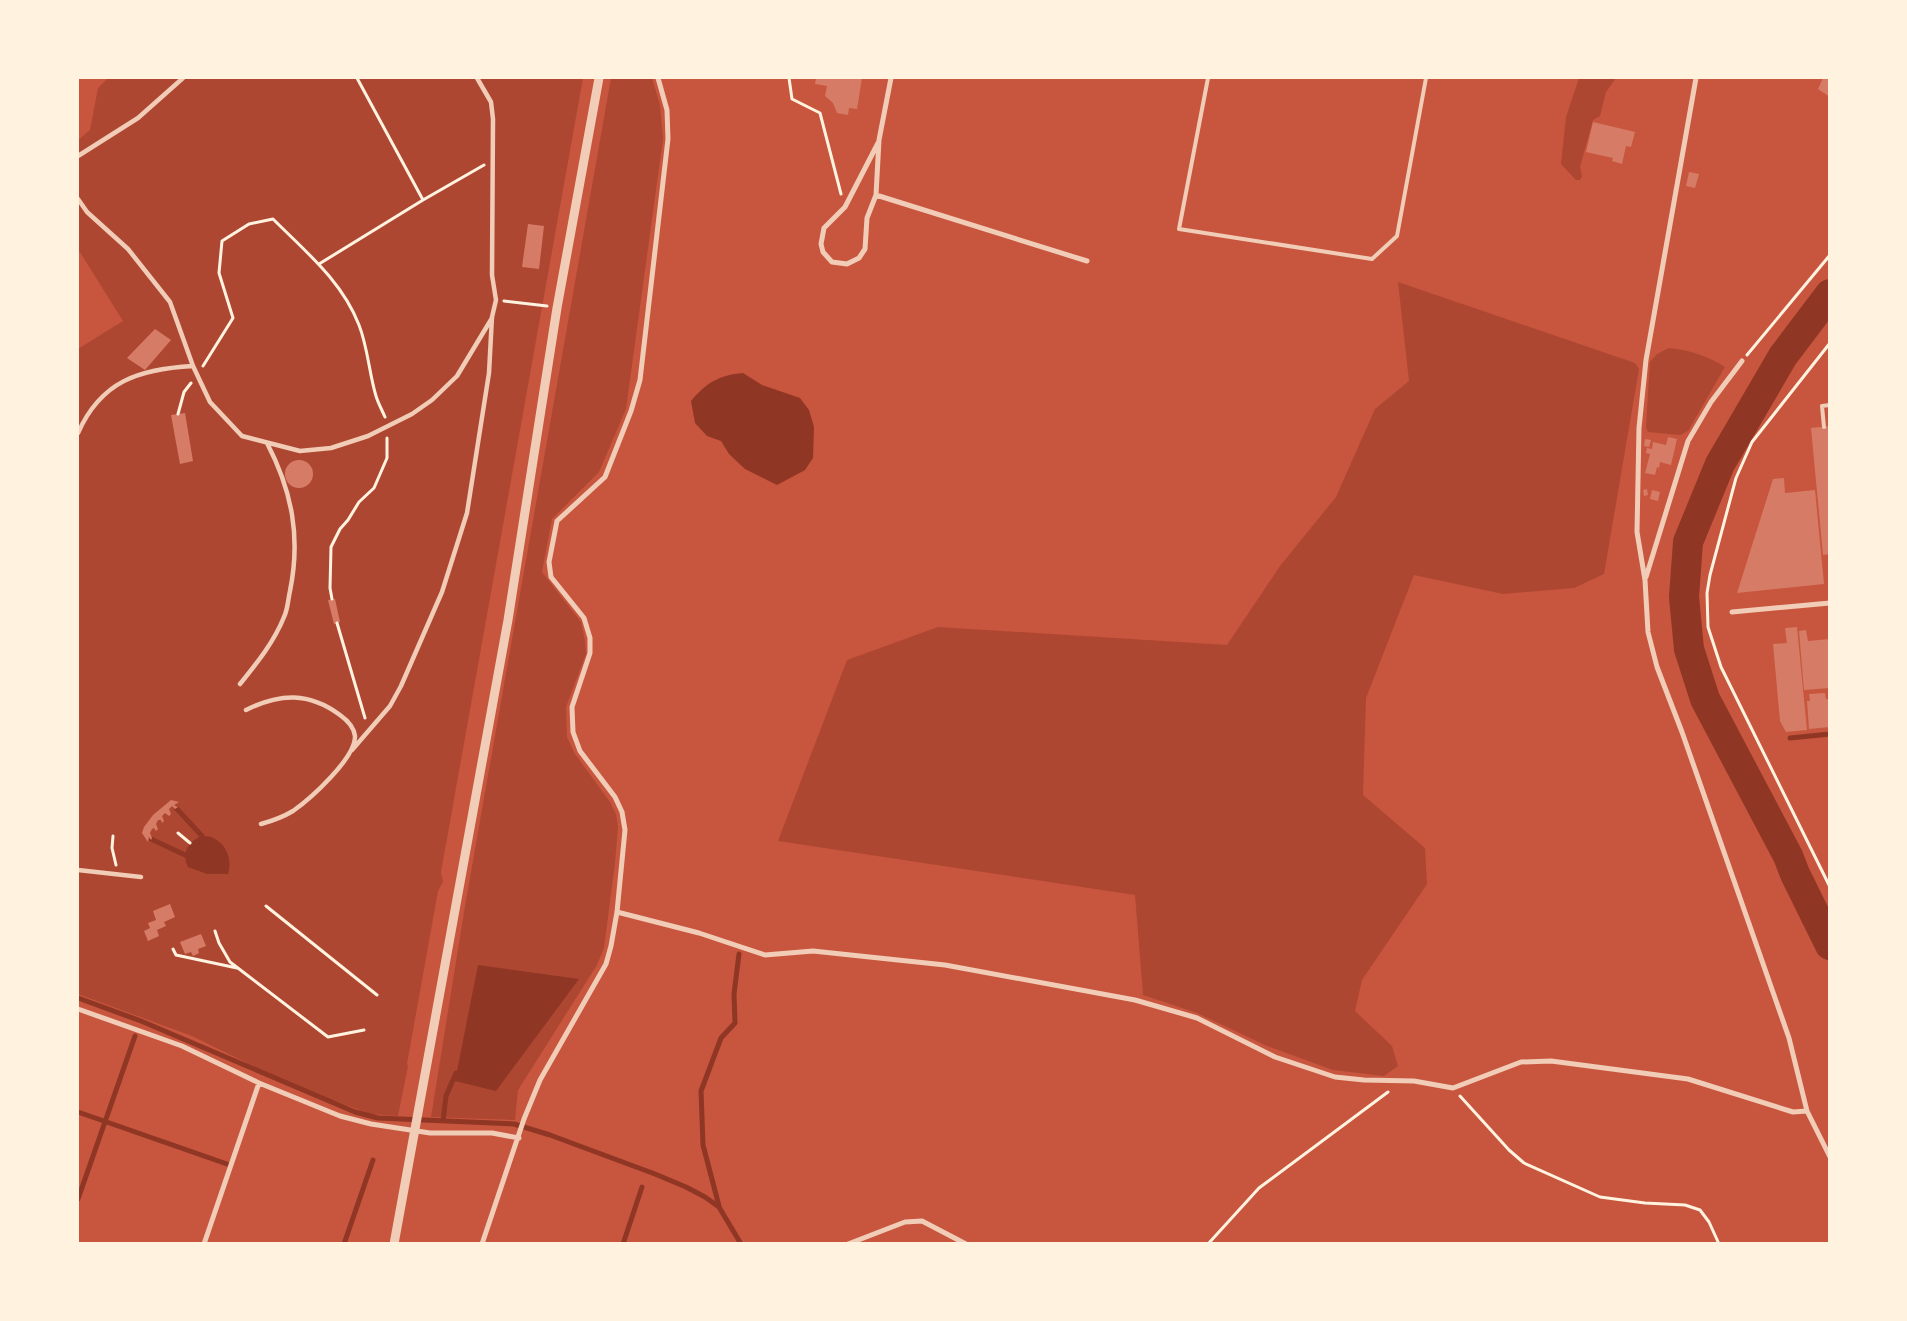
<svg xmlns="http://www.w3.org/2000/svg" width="1907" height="1321" font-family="Roboto,sans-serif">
<rect width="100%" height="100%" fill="#c8553d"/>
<path fill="#ae4732" d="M 108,78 L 583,78 L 441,872 L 443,882 L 438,891 L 407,1064 L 408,1066 L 398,1116 L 370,1114 L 314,1093 L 271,1075 L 192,1036 L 78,994 L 78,349 L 123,321 L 78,249 L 78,140 L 90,130 L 98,88 Z
M 611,78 L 652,78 L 660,105 L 663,139 L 626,409 L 599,472 L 552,519 L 542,572 L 581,622 L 585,641 L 586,654 L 566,707 L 567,737 L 575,754 L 610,802 L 616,814 L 618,827 L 615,863 L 604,948 L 597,965 L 518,1090 L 515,1120 L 431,1117 L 465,906 Z
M 1579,78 L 1616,78 L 1606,92 L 1600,116 L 1593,120 L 1580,167 L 1582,176 L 1580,180 L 1576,180 L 1561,164 L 1566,117 Z
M 1398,282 L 1635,363 L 1639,369 L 1604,574 L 1574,588 L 1503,594 L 1414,575 L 1366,698 L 1363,795 L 1425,848 L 1427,884 L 1362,980 L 1355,1011 L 1392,1046 L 1398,1066 L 1384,1076 L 1333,1070 L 1267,1046 L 1197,1013 L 1143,995 L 1135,895 L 778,841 L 847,660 L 938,627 L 1227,645 L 1280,566 L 1336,497 L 1375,409 L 1409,381 Z
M 1669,348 C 1689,350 1708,356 1725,367 L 1688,431 L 1680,435 L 1648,432 L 1646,427 L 1650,362 L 1657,354 Z"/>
<path fill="#8f3625" d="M 743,373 L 762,385 L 800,398 L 809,410 L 814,427 L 813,458 L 805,470 L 777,485 L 745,469 L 729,454 L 721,441 L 707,436 L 695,423 L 691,401 C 706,383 719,375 743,373 Z
M 202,836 C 222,835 234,856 228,874 L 207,874 L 188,867 C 181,853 188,841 202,836 Z
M 478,965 L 579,979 L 496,1091 L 455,1081 Z"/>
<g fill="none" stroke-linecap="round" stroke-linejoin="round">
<path stroke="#8f3625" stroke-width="5" d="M 1790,738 L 1830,734
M 176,808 L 202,836
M 151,839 L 185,855
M 78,998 L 141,1021 L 355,1112 L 378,1118 L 514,1124 L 550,1135 L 655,1174 L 686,1187 L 705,1197 L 719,1207 L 741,1244
M 78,1112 L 227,1164
M 443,1121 L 446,1096 L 456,1073
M 78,1199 L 135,1036
M 719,1206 L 703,1145 L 701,1091 L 721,1038 L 735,1023 L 734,994 L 739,954
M 344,1244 L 373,1160
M 623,1244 L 642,1187"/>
<path stroke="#8f3625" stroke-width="30" d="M 1830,294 L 1783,356 L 1720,464 L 1688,542 L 1684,597 L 1689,649 L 1705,699 L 1788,856 L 1795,874 L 1830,945"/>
</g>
<path fill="#d67c66" d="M 816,78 L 862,78 L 857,109 L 849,108 L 848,115 L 837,113 L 833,103 L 825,96 L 827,86 L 815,84 Z
M 1823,78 L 1830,78 L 1830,97 L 1818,89 Z
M 1593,122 L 1635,132 L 1631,147 L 1626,146 L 1622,164 L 1612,161 L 1613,158 L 1586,152 Z
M 1689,172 L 1699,174 L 1695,188 L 1686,186 Z
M 528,224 L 544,226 L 539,269 L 522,267 Z
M 155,329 L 171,340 L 145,370 L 127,358 Z
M 185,413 L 193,461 L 180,464 L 171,415 Z
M 1830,426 L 1830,554 L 1823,555 L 1811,428 Z
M 1668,437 L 1677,439 L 1671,465 L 1660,462 L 1659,468 L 1657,467 L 1655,475 L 1645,473 L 1650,454 L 1646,453 L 1647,448 L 1652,449 L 1653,442 L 1666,445 Z
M 1645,439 L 1651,440 L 1649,447 L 1644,446 Z
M285 474a14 14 0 1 1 28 0a14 14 0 1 1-28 0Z
M 1784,478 L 1785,493 L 1815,490 L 1824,584 L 1737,593 L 1773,479 Z
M 1647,489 L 1648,495 L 1644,496 L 1643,490 Z
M 1652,490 L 1660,492 L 1658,501 L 1650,499 Z
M 335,599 L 340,622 L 334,624 L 328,600 Z
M 1797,627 L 1807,730 L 1786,732 L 1780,721 L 1773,644 L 1787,643 L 1785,628 Z
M 1806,630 L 1808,641 L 1830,639 L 1830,688 L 1804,690 L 1799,631 Z
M 1825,693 L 1826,699 L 1830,699 L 1830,727 L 1809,729 L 1807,701 L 1810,701 L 1809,694 Z
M 171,800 L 179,802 L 174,805 L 178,807 L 175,809 L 172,806 L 169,809 L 171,814 L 169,816 L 165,813 L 162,816 L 164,821 L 162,823 L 161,820 L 158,820 L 156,824 L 158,829 L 156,831 L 154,828 L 152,829 L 150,833 L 152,838 L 151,840 L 149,837 L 148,842 L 142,833 L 144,827 L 153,815 Z
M 170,904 L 175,917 L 164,922 L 166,926 L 157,930 L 159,936 L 148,941 L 144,931 L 150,928 L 148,923 L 156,920 L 153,911 Z
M 201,934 L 206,946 L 198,949 L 199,953 L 193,956 L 191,952 L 185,954 L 180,942 Z"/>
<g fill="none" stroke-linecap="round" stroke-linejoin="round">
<path stroke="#fff3e0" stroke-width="3" d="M 357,78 L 423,200
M 789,78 L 792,99 L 820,113 L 841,194
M 319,264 L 423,200 L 484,165
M 504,301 L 547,306
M 1830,343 L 1752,442 L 1736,478 L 1710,575 L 1707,593 L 1708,627 L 1721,667 L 1830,887
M 1747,355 L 1830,255
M 203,366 L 233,318 L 219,273 L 222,241 L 249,224 L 273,219 C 305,251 342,281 359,325 C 368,348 369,373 376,396 C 378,403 382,410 385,417
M 178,414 L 184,392 L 191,383
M 332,599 L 330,588 L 331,547 L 340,529 L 348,520 L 359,502 L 374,488 L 387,458 L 387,438
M 337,623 L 365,718
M 178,833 L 190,843
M 113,836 L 112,848 L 116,865
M 266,906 L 377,995
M 215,931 L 219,943 L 230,962 L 328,1037 L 364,1030
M 173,949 L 176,955 L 237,968
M 1460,1096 L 1509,1150 L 1524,1163 L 1600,1197 L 1645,1203 L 1685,1205 L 1700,1210 L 1709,1222 L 1719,1244
M 1208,1244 L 1259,1188 L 1388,1092"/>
<path stroke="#f1ccb7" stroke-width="4" d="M 1208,78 L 1179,229 L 1372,259 L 1397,236 L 1426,78
M 1824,427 L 1822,406 L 1830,405"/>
<path stroke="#f1ccb7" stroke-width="4.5" d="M 78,156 L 138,118 L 183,78
M 78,199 L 87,212 L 128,249 L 170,302 L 193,366 L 210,402 L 242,436 L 300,451 L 331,448 L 368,436 L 412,414 L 432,400 L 457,376 L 492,318
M 78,433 C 101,381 139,369 193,366
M 240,684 C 257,663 274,642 284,617 C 288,609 288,599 290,591 C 301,537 292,491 267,443
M 246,710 C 280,693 309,692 340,715 C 347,720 354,727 355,736 C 356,758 310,799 293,811 C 283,817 272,821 261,824
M 352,750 L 390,706 L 401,686 L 442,592 L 467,513 L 489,373 L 492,317 L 496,300 L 492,275 L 493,119 L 491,102 L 477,78
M 78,870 L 141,877"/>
<path stroke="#f1ccb7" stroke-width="5" d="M 891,78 L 879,140 L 876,195 L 1087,261
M 1696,78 L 1646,360 L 1639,428 L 1637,532 L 1645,580 L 1648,632 L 1657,667 L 1682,732 L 1789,1038 L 1807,1111 L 1830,1157
M 876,195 L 867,218 L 865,249 L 859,258 L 847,264 L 832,262 L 823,252 L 821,244 L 824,228 L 845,207 L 878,143
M 1646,577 L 1688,441 L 1711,402 L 1742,361
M 1732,612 L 1830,603
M 617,912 L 699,933 L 765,955 L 813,951 L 945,965 L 1135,1000 L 1197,1018 L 1275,1057 L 1335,1077 L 1364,1080 L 1414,1081 L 1453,1088 L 1521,1062 L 1551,1061 L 1688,1079 L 1793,1112 L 1807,1111
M 78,1009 L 182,1046 L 259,1083 L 340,1116 L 371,1124 L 430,1133 L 492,1133 L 519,1138
M 204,1244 L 259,1083
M 482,1244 L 524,1119 L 540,1080 L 606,964 L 611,946 L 617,912 L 625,830 L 622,812 L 615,797 L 580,751 L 573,732 L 572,707 L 590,653 L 590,638 L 584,618 L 551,577 L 549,562 L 557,521 L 605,477 L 631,411 L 640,380 L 668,139 L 667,110 L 658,78
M 848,1244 L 905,1222 L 922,1221 L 966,1244"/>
<path stroke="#f1ccb7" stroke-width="9" d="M 394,1244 L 508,620 L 557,308 L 599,78"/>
</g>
<rect width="1907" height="1321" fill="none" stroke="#fff3e0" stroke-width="158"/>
</svg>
